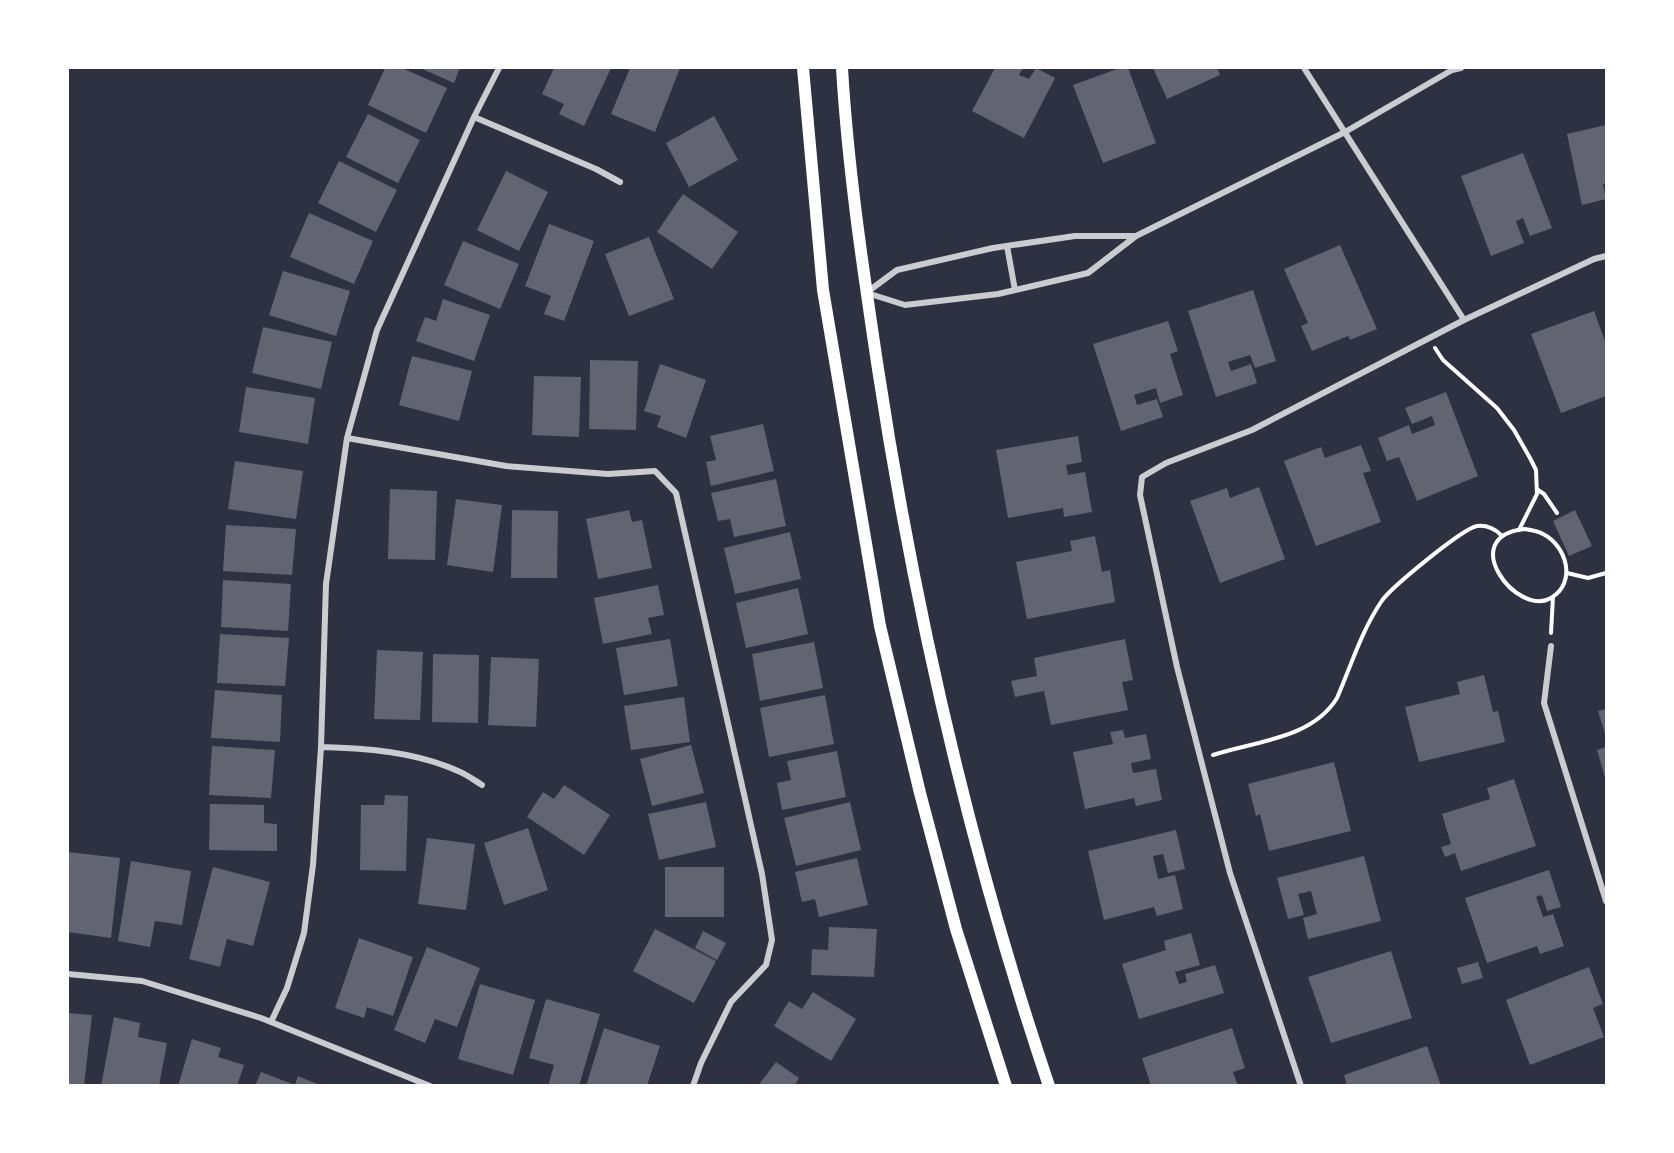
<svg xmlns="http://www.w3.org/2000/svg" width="1674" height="1153" font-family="Overpass,sans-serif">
<rect width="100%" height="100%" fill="#2d3142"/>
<path fill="#626471" d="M 385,68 L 402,68 L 447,88 L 426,133 L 368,105 Z
M 420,68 L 460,68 L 454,83 Z
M 554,68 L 611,68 L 584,126 L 559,114 L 564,104 L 542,94 Z
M 630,68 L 680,68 L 655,132 L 611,114 Z
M 995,68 L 1023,68 L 1019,75 L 1029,79 L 1036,68 L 1055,78 L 1024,138 L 972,111 Z
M 1120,68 L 1128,68 L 1156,143 L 1103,163 L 1073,85 Z
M 1153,68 L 1217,68 L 1220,75 L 1167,99 Z
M 368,114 L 420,140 L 398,183 L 346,157 Z
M 714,116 L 738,160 L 689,187 L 666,143 Z
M 1606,125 L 1606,183 L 1603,184 L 1606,199 L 1582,205 L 1567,134 Z
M 1523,153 L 1552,228 L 1530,236 L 1523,218 L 1516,221 L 1524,243 L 1491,256 L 1461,176 Z
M 339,161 L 397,190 L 376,232 L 318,203 Z
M 506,171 L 548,192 L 519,251 L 477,230 Z
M 683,194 L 738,232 L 712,269 L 657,232 Z
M 309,213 L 373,241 L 354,284 L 290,257 Z
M 549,224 L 594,241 L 564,321 L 544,314 L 551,296 L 525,286 Z
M 649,237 L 674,299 L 629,316 L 605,254 Z
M 463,241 L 519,264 L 500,309 L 444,285 Z
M 1340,245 L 1377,329 L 1350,340 L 1348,336 L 1312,351 L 1301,326 L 1308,323 L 1284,269 Z
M 283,271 L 350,291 L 336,336 L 269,315 Z
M 1253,290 L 1276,361 L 1255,368 L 1250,355 L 1228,362 L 1231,371 L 1251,364 L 1257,383 L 1216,397 L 1188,311 Z
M 443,299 L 490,315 L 474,361 L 416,341 L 425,317 L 436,321 Z
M 1594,311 L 1606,344 L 1606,396 L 1561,413 L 1531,334 Z
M 1168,321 L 1178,351 L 1170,354 L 1183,395 L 1160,403 L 1156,388 L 1134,395 L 1137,405 L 1157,399 L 1163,417 L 1121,431 L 1093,344 Z
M 263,327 L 332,342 L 321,389 L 252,373 Z
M 412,356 L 472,371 L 459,421 L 399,405 Z
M 590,360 L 638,361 L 636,430 L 589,429 Z
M 660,364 L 706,380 L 686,438 L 657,427 L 661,416 L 644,411 Z
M 534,376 L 581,377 L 579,437 L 532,435 Z
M 246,387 L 315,398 L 308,444 L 239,432 Z
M 1446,392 L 1478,476 L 1417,501 L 1399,457 L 1387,461 L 1378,438 L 1409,425 L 1412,434 L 1435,425 L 1432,416 L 1412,424 L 1405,408 Z
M 763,424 L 774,471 L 711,486 L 706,462 L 716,460 L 710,436 Z
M 1078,436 L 1082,462 L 1066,465 L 1068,475 L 1085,472 L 1092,512 L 1064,517 L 1063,508 L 1008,518 L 996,450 Z
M 1361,445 L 1371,471 L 1363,473 L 1381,522 L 1316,546 L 1284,461 L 1321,447 L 1325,458 Z
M 235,461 L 303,471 L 296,519 L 228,509 Z
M 776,479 L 786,526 L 734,537 L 730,519 L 718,521 L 711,493 Z
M 1259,487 L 1285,559 L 1220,583 L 1190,501 L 1227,488 L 1230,498 Z
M 390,489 L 437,491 L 435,560 L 388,559 Z
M 456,499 L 502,505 L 493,572 L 447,565 Z
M 512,510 L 558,511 L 557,578 L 511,578 Z
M 629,510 L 632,522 L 642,520 L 652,568 L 598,579 L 586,519 Z
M 1575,510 L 1592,546 L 1569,556 L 1553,521 Z
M 226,525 L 296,529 L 292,575 L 223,571 Z
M 790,532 L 801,579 L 735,594 L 724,548 Z
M 1095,536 L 1102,572 L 1110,570 L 1115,602 L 1027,619 L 1016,562 L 1072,551 L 1070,541 Z
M 223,580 L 291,584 L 288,631 L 221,627 Z
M 658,585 L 664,615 L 648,618 L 652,634 L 603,644 L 594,598 Z
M 798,588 L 808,634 L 746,648 L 736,603 Z
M 220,634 L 289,638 L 285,686 L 217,683 Z
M 670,639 L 678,686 L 624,695 L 616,648 Z
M 1125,639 L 1133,680 L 1122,682 L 1128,710 L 1051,725 L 1044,691 L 1015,697 L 1011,681 L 1037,676 L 1034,658 Z
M 814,642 L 823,688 L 760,701 L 752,654 Z
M 377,650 L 423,652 L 420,720 L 374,719 Z
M 433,654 L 479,655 L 478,723 L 432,722 Z
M 491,657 L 539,659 L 536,727 L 488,725 Z
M 1484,675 L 1493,712 L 1498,711 L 1505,742 L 1419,762 L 1405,707 L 1460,694 L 1457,682 Z
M 215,690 L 282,695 L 280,742 L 211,738 Z
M 825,695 L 834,744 L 769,757 L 760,708 Z
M 684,697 L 690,742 L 631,750 L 624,706 Z
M 1606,709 L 1606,737 L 1598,711 Z
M 1123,730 L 1125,738 L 1146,734 L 1151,759 L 1131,763 L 1133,773 L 1156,769 L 1162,800 L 1136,806 L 1134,798 L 1085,809 L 1073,752 L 1113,744 L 1110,732 Z
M 691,745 L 704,793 L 652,806 L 640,759 Z
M 212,746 L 275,750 L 271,798 L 209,795 Z
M 1606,747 L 1606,781 L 1597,750 Z
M 837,751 L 846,797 L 782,810 L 777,783 L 791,780 L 787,761 Z
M 1334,762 L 1351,831 L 1269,851 L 1260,814 L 1256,816 L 1248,784 Z
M 1514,779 L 1536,846 L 1461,871 L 1455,853 L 1445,857 L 1441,847 L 1451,844 L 1442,814 L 1490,799 L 1487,788 Z
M 564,785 L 610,815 L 584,855 L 527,817 L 543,792 L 554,799 Z
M 385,795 L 408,796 L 406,871 L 360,870 L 361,805 L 384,805 Z
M 706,802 L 716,847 L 659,860 L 648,814 Z
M 850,802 L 861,850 L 796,866 L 784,818 Z
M 210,804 L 264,805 L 264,823 L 277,824 L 277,851 L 209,850 Z
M 528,828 L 548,890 L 504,905 L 484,843 Z
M 1176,830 L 1185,869 L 1168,873 L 1163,854 L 1153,856 L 1158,879 L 1175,875 L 1183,909 L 1157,916 L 1154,907 L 1104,920 L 1088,851 Z
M 427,838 L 475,844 L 466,910 L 418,904 Z
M 68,852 L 120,858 L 111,938 L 68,932 Z
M 1364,856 L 1381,921 L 1308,939 L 1303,918 L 1317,914 L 1311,891 L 1298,894 L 1304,915 L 1288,919 L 1277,878 Z
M 857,858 L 868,905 L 819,917 L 815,899 L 802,902 L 795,872 Z
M 131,861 L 191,871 L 182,925 L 155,921 L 150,947 L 118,941 Z
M 213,867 L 270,882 L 253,946 L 227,939 L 220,967 L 189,959 Z
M 665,867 L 724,867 L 724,917 L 665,917 Z
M 1549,870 L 1561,907 L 1547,911 L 1542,895 L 1536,897 L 1543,917 L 1553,914 L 1564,946 L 1540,954 L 1537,946 L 1487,963 L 1465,898 Z
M 829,927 L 877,929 L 874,977 L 811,975 L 812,949 L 828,950 Z
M 655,929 L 716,961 L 694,1003 L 633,971 Z
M 703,931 L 726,943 L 717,960 L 695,948 Z
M 1191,933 L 1200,965 L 1175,972 L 1179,984 L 1187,982 L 1185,974 L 1215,965 L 1224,993 L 1139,1019 L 1122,964 L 1166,950 L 1164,941 Z
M 359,938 L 413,957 L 393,1016 L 367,1007 L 364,1018 L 335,1008 Z
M 427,947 L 480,968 L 457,1027 L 435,1019 L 425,1043 L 394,1030 Z
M 1391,951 L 1412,1018 L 1331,1043 L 1308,977 Z
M 1478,962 L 1483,978 L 1462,984 L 1457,968 Z
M 1589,967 L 1603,1004 L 1593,1008 L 1604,1037 L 1530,1065 L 1506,1000 Z
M 480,984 L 535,1000 L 513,1075 L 458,1059 Z
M 813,992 L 856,1019 L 831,1061 L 774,1026 L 789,1001 L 802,1009 Z
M 546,999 L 600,1014 L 579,1086 L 548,1086 L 554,1065 L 529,1058 Z
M 68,1013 L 92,1015 L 84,1086 L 68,1086 Z
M 114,1017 L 140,1023 L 138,1037 L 167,1043 L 159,1086 L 101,1086 Z
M 604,1028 L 660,1046 L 647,1086 L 586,1086 Z
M 1232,1028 L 1245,1068 L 1233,1072 L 1238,1086 L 1151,1086 L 1142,1058 Z
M 192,1039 L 221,1048 L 218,1057 L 244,1065 L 237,1086 L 178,1086 Z
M 1427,1046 L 1441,1086 L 1347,1086 L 1344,1075 Z
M 776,1062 L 799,1078 L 794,1086 L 763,1086 L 760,1083 Z
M 261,1072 L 295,1085 L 298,1076 L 317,1084 L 316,1086 L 255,1086 Z"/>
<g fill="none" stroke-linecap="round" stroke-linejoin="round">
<path stroke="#fff" stroke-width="4" d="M 1435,348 L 1443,360 L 1497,408 L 1514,430 L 1530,458 L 1536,470 L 1537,494 L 1519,530
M 1538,490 L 1544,494 L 1557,513
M 1525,529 C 1531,530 1538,531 1543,534 C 1567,546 1577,583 1551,598 C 1517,618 1455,536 1525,529 Z
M 1567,573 L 1588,578 L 1606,573
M 1551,633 L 1553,597
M 1213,755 C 1255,741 1312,739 1337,698 C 1351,666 1361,632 1381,602 C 1390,588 1462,529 1477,526 C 1487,525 1494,528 1501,535"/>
<path stroke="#caccd0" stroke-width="6" d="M 1304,68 L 1464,320
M 474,117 L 596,169 L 620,182
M 1007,246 L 1015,290
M 866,293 L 897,270 L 993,248 L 1075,236 L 1135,236
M 867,293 L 905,305 L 998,294 L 1088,273 L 1136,236 L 1345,132 L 1452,70 L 1461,68
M 347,438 L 506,466 L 608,474 L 655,471 L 676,493 L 762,874 L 772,940 L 766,965 L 731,1002 L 701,1063 L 693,1086
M 1551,646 L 1544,703 L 1606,901
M 321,747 C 366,748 416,752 458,771 C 466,774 474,780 482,785
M 68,974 L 142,981 L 261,1018 L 430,1086
M 271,1022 L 287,988 L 304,933 L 313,865 L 321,747 L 326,584 L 347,438 L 377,330 L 474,117 L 499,68
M 1301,1086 L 1230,873 L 1177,667 L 1140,495 L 1142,477 L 1166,463 L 1252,430 L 1464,320 L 1594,259 L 1606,256"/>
<path stroke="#fff" stroke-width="12" d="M 803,68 L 823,290 L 880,626 L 920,793 L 956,929 L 1006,1086
M 842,68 C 848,169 863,269 878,369 C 915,612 970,852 1049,1086"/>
</g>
<rect width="1674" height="1153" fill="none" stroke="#ffffff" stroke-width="138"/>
</svg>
